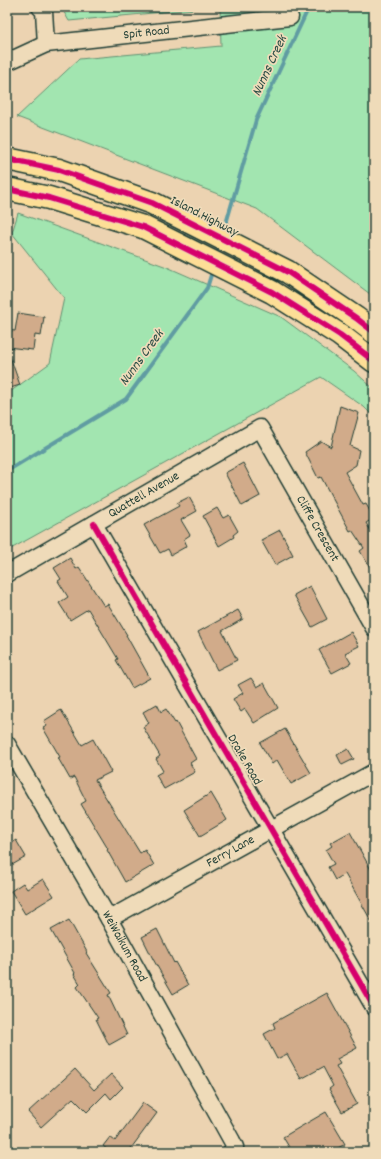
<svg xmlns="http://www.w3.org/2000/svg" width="381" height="1159" font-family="Dekko,sans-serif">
<rect width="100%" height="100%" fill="#ecd3b1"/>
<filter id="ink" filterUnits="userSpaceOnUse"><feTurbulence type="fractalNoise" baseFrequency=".025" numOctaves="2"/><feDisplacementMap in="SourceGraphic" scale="8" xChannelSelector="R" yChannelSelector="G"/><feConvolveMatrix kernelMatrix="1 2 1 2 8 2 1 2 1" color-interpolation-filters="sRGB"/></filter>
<g filter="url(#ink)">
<path fill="#a2e5b0" stroke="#609172" d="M 61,7 L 216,7 L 69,21 Z
M 220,7 L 374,7 L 374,297 L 257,209 L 17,117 L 79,59 L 221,46 Z
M 18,213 L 167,267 L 281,317 L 354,371 L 374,389 L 374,417 L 364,407 L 321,377 L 7,551 L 7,394 L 50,363 L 64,298 L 12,233 Z"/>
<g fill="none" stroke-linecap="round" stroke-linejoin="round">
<path stroke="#619ca2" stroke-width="4" d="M 225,227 L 256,120 L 309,7
M 218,251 L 218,250
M 7,471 L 126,399 L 207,288 L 211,275"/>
</g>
<path fill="#d1ab8a" stroke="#1f3d34" d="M 18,313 L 44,317 L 41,336 L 35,335 L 33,350 L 7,347 L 7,330 L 15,331 Z
M 7,354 L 9,354 L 20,385 L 7,389 Z
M 340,406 L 359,413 L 350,446 L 359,450 L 356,465 L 345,472 L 363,505 L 366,504 L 374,518 L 366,523 L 374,536 L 374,574 L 360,551 L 364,548 L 352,530 L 350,531 L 321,477 L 318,478 L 305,452 L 321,441 L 331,447 Z
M 243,463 L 260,496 L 242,506 L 225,473 Z
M 189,497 L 197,511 L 181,520 L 190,535 L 184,539 L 187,546 L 171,555 L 168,549 L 160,553 L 144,525 L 179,506 L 177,503 Z
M 217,508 L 223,518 L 229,515 L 238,531 L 233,535 L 234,537 L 219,546 L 203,516 Z
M 280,530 L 293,555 L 275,565 L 261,540 Z
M 70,558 L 76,569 L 79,567 L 104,606 L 108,604 L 127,635 L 126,635 L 150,678 L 132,688 L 116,660 L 118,659 L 88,609 L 70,620 L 59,603 L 68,597 L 58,581 L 61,579 L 54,568 Z
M 310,586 L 327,619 L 312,627 L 294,595 Z
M 238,610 L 243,619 L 222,631 L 237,660 L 217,670 L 198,632 Z
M 351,632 L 359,646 L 345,653 L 351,663 L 332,673 L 319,650 Z
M 251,678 L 257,687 L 264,683 L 278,708 L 254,723 L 245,709 L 241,712 L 233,699 L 243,693 L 238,685 Z
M 157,704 L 161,712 L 166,709 L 175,723 L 176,722 L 196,759 L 190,763 L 195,772 L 164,789 L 156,775 L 163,771 L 156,759 L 160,756 L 143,727 L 149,723 L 143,712 Z
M 61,710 L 82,745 L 93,739 L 111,772 L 95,780 L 140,853 L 145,850 L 154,865 L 125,882 L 107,850 L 108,849 L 81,804 L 86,801 L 74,777 L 70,779 L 58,758 L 60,757 L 43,728 L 47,726 L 44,721 Z
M 285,729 L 311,773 L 291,784 L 277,760 L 272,764 L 260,743 Z
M 348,749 L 354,759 L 342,765 L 337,755 Z
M 211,793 L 227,820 L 200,836 L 184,810 Z
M 350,832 L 374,875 L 374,926 L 345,874 L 335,880 L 328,867 L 334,864 L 326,850 L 332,846 L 330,843 Z
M 16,840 L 26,857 L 12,865 L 7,856 L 7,846 Z
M 43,879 L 54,896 L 25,914 L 11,891 L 23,883 L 27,889 Z
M 69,920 L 87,952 L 86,953 L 111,993 L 108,995 L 127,1035 L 109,1045 L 96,1019 L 98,1018 L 77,987 L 80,984 L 74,974 L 75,973 L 51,930 Z
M 157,929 L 174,963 L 175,962 L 188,985 L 173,994 L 153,959 L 142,937 Z
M 327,993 L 357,1048 L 337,1059 L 340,1064 L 336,1066 L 357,1104 L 342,1112 L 329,1089 L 333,1086 L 323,1067 L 301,1079 L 287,1054 L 277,1059 L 264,1034 L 275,1028 L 273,1023 Z
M 75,1069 L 94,1090 L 111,1074 L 123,1087 L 111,1099 L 106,1093 L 87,1112 L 73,1098 L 41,1127 L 28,1112 Z
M 143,1103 L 157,1113 L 129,1151 L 130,1152 L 106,1152 L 108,1150 L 103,1146 L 110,1137 L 115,1141 Z
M 326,1112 L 345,1144 L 331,1152 L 292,1152 L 283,1137 Z"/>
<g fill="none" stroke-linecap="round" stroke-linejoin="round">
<g stroke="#1f3d34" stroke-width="19">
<g id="minor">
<path d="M 40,7 L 44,11 L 46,44"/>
<path id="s1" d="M 7,62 L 46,44 L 290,17"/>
<path d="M 94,524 L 374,1007"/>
<path id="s2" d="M 7,574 L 260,428 L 374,628"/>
<path id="s3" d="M 7,744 L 109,919 L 232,1141 L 235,1147 L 231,1152"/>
<path id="s4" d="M 109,919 L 374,772"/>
</g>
</g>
<g stroke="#1f3d34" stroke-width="25">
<path id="primary" d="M 7,159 L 59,170 L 152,203 L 288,272 L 356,318 L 374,332
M 7,189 L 49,198 L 143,227 L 272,292 L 340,335 L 374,361"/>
</g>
<use href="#minor" stroke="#efdbb9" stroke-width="16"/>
<use href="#primary" stroke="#fdde96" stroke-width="22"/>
<g stroke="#efdbb9" stroke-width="8">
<path id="cycleway" d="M 7,159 L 59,170 L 152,203 L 288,272 L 356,318 L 374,332
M 7,189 L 49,198 L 143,227 L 272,292 L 340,335 L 374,361
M 94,524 L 374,1007"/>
</g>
<use href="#cycleway" stroke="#d6006c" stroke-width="6"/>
</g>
</g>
<g text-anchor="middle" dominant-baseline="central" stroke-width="3.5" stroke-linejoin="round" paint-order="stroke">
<g font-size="13" fill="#1f3d34" stroke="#efdbb9">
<text stroke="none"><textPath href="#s1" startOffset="144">Spit Road</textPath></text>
<text transform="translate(204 217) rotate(27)">Island Highway</text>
<text stroke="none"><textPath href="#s2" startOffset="158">Quattell Avenue</textPath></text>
<text stroke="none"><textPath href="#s2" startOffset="408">Cliffe Crescent</textPath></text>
<text transform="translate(244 760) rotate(60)">Drake Road</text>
<text stroke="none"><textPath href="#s4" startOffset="139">Ferry Lane</textPath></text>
<text stroke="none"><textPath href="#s3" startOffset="234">WeiWaikum Road</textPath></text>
</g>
<g font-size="14" font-style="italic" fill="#2a4d46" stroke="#efdbb9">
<text transform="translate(270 66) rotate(-65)">Nunns Creek</text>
<text transform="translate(142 358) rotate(-54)">Nunns Creek</text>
</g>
</g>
<rect width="381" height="1159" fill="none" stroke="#efdbb9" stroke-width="24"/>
<rect x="12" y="12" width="357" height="1135" fill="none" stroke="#1f3d34" stroke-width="1.5" filter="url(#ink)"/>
</svg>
